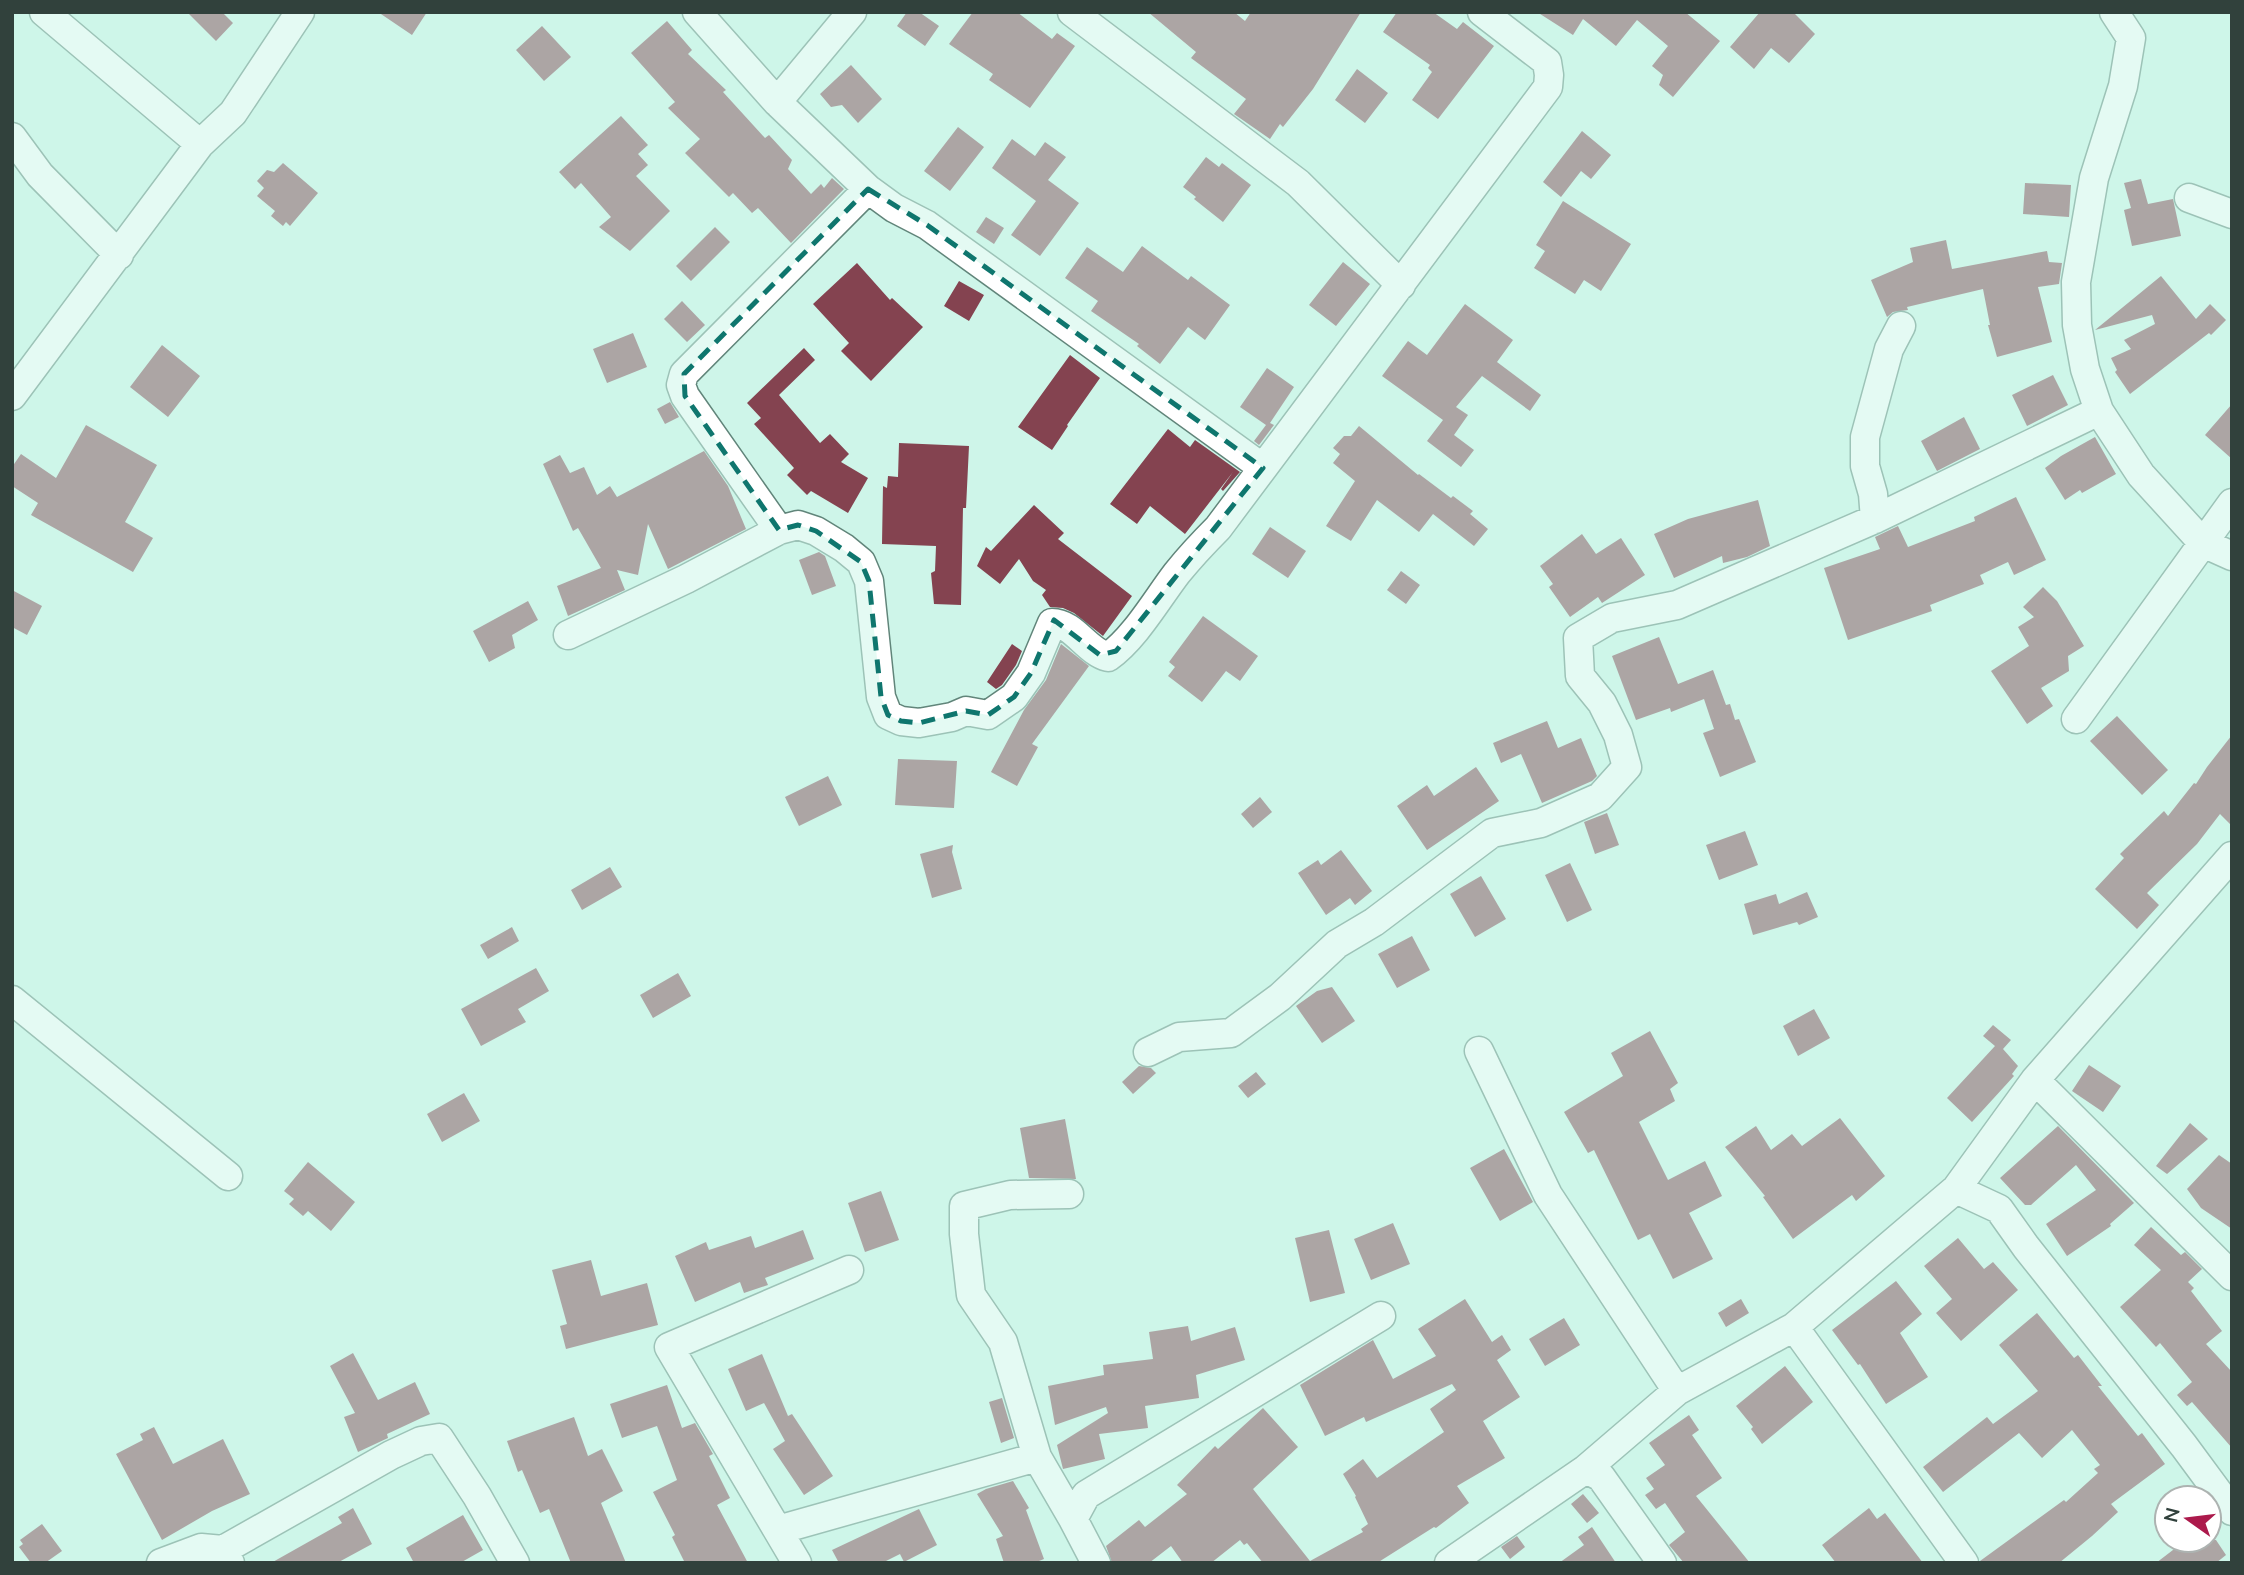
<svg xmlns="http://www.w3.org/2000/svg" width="2244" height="1575" font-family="Mulish,sans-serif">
<rect width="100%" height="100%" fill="#cef5e9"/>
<path fill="#844350" d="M 187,12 L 222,12 L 233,23 L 216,41 Z
M 378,12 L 427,12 L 412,35 Z
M 907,12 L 919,12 L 939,26 L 925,46 L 897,26 Z
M 973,12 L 1017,12 L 1052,39 L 1057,33 L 1075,46 L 1030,108 L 989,80 L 993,74 L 949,44 Z
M 1148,12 L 1234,12 L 1245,21 L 1251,12 L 1361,12 L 1313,89 L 1283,127 L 1280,124 L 1270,139 L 1234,114 L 1246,99 L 1191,58 L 1196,52 Z
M 1397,12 L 1433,12 L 1457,29 L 1463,22 L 1494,46 L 1438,119 L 1412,100 L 1432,72 L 1428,68 L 1430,65 L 1383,32 Z
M 1537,12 L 1685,12 L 1720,41 L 1673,97 L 1659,85 L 1663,75 L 1652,66 L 1668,46 L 1637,20 L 1616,46 L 1583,19 L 1573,35 Z
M 1760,12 L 1793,12 L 1815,34 L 1789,63 L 1771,48 L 1754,69 L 1730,47 Z
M 667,21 L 692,50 L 688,54 L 726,90 L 723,92 L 765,138 L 769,135 L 792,160 L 788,169 L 811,194 L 821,184 L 824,188 L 832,178 L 844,189 L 791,243 L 758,208 L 752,213 L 733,193 L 729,197 L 685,153 L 700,139 L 668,108 L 675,102 L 631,53 Z
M 542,26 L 571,57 L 544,81 L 516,50 Z
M 851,65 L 882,99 L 858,123 L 842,105 L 831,107 L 820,94 Z
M 1357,69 L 1388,93 L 1365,123 L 1335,100 Z
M 621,116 L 648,145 L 638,154 L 648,165 L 636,176 L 670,211 L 630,251 L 599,227 L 611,217 L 581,183 L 575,189 L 559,172 Z
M 958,127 L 984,147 L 950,191 L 924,171 Z
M 1582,131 L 1611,155 L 1591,179 L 1581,171 L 1561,197 L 1543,182 Z
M 1012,139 L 1035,156 L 1045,142 L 1066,157 L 1048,180 L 1079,203 L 1040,256 L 1011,235 L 1036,201 L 992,168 Z
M 1206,157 L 1219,167 L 1222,163 L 1251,185 L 1223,222 L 1194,199 L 1196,197 L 1183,187 Z
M 283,163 L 318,193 L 290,226 L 286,222 L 283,226 L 271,216 L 275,211 L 257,196 L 264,188 L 257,181 L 267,170 L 274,172 Z
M 2141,179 L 2148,204 L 2173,199 L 2181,236 L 2132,246 L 2124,210 L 2131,208 L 2124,183 Z
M 2025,183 L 2071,185 L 2069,217 L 2023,214 Z
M 1563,201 L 1631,244 L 1601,291 L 1584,280 L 1575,294 L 1534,268 L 1545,251 L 1536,245 Z
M 986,217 L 1004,228 L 994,244 L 976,232 Z
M 715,227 L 730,242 L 691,281 L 676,266 Z
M 1946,240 L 1952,269 L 2047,251 L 2049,262 L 2062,263 L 2059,284 L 2038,287 L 2052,342 L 1997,357 L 1988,325 L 1990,325 L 1983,289 L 1907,307 L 1908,310 L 1893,312 L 1887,317 L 1871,280 L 1913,262 L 1910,248 Z
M 1142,246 L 1188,280 L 1191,276 L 1230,305 L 1205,340 L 1188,327 L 1160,364 L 1137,346 L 1139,344 L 1091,311 L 1098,301 L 1065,278 L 1087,247 L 1123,272 Z
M 1343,262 L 1370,284 L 1336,326 L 1309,305 Z
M 857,263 L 890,300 L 892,298 L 923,327 L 871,381 L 841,351 L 849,343 L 813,304 Z
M 2161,276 L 2196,319 L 2210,304 L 2226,320 L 2211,335 L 2209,333 L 2130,394 L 2115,372 L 2117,370 L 2111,358 L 2131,349 L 2124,340 L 2155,324 L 2152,315 L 2095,330 Z
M 959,281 L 984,295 L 969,321 L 944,306 Z
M 682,301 L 705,325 L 687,342 L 664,319 Z
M 1465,304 L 1513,340 L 1497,362 L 1541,395 L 1530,411 L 1482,376 L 1456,407 L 1468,415 L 1454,435 L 1474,450 L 1461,467 L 1427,441 L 1443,420 L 1382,376 L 1408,341 L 1427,355 Z
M 633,333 L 647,367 L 607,383 L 593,349 Z
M 162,345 L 200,376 L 168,417 L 130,387 Z
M 804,348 L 815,360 L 779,395 L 820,443 L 830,434 L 849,454 L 841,462 L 868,478 L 848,513 L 811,491 L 807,495 L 787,475 L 794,468 L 754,424 L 761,418 L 747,403 Z
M 1070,355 L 1100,378 L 1067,425 L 1068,426 L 1052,450 L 1018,427 Z
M 1267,368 L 1294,387 L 1270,423 L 1274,425 L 1259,445 L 1254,441 L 1266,425 L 1240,407 Z
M 2053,375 L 2068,405 L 2027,426 L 2012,395 Z
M 670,402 L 679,417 L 665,424 L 657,409 Z
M 2232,404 L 2232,459 L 2205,435 Z
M 1964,417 L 1980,449 L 1937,471 L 1921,441 Z
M 86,425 L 157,465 L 125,522 L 153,538 L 133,572 L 31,515 L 38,503 L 12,486 L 12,467 L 21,454 L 56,478 Z
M 1359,426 L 1418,475 L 1419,474 L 1451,498 L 1453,496 L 1473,511 L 1470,514 L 1488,529 L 1474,546 L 1433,514 L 1419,532 L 1377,500 L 1351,541 L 1326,526 L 1355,481 L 1333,463 L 1340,454 L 1333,448 L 1344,436 L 1351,436 Z
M 1168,429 L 1190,447 L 1195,440 L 1240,472 L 1223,491 L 1221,489 L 1233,472 L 1185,534 L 1150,506 L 1137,524 L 1110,504 Z
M 2095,437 L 2116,474 L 2082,493 L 2080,490 L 2065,500 L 2045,468 L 2061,456 Z
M 899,443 L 969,446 L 966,508 L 963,508 L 961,605 L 934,604 L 931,573 L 935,571 L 936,546 L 882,544 L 883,486 L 887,488 L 888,476 L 898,477 Z
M 704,451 L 728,486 L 746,529 L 668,569 L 648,524 L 638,575 L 617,570 L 625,590 L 568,616 L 557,586 L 601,568 L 578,528 L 573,531 L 543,464 L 560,455 L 570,473 L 584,467 L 597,495 L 610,486 L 617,497 Z
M 2016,497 L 2046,560 L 2014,575 L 2008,562 L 1980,575 L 1984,584 L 1930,605 L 1932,611 L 1848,640 L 1824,568 L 1880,549 L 1875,537 L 1898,526 L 1908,547 L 1975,521 L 1974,517 Z
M 1758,500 L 1770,546 L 1747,557 L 1723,563 L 1722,556 L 1674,578 L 1654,534 L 1688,519 Z
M 1034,505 L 1064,533 L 1058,539 L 1132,596 L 1103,636 L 1074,613 L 1063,608 L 1050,607 L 1042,595 L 1046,590 L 1033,581 L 1019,559 L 1000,584 L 977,566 L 986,547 L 991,551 Z
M 1270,527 L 1306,551 L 1288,578 L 1252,554 Z
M 1582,534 L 1596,554 L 1621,538 L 1645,575 L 1602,603 L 1598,597 L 1570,617 L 1549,587 L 1553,584 L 1540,566 Z
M 819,552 L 825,556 L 836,586 L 812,595 L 799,560 Z
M 1401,571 L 1420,585 L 1406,604 L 1387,590 Z
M 2043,587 L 2057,601 L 2084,646 L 2068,656 L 2069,671 L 2041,688 L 2053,706 L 2027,724 L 1991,671 L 2029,646 L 2018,627 L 2034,617 L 2023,607 Z
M 12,590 L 42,606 L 27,635 L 12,627 Z
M 528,601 L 538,620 L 512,635 L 515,648 L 489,662 L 473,631 Z
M 1203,616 L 1258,656 L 1240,681 L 1226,671 L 1202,702 L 1168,676 L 1175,667 L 1169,662 Z
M 1659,637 L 1678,684 L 1713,670 L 1726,705 L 1730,704 L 1735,720 L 1739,719 L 1756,762 L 1720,777 L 1703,733 L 1714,729 L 1704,699 L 1671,712 L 1670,708 L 1636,720 L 1612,656 Z
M 1012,644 L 1022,651 L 1016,665 L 1002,685 L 996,689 L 987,682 Z
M 1061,644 L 1089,666 L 1032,744 L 1038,747 L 1017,786 L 991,772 L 1024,710 L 1046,680 Z
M 2117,716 L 2168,770 L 2142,795 L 2090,741 Z
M 1547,721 L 1558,748 L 1581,738 L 1597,776 L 1592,781 L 1542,803 L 1521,754 L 1501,763 L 1493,743 Z
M 2232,735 L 2232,826 L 2220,814 L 2197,844 L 2147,893 L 2159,905 L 2137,929 L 2095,889 L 2124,858 L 2120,854 L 2164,811 L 2168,816 L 2194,783 L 2196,784 L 2207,767 Z
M 898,759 L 957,761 L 954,808 L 895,805 Z
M 1476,767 L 1499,801 L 1427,850 L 1397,806 L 1427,785 L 1434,796 Z
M 828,776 L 842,805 L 799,826 L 785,797 Z
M 1260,797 L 1272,812 L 1253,828 L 1241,814 Z
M 1607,813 L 1619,845 L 1595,854 L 1584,822 Z
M 1745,831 L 1758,865 L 1719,880 L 1706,845 Z
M 953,845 L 952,852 L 962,889 L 932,898 L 920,854 Z
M 1341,850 L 1372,891 L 1355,905 L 1350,898 L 1326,915 L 1298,873 L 1318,860 L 1321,865 Z
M 1570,863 L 1592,910 L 1567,922 L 1545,875 Z
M 610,867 L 622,887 L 582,910 L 571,890 Z
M 1481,876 L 1506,919 L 1475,937 L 1450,894 Z
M 1807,892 L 1818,917 L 1799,925 L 1797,922 L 1753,935 L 1744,904 L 1776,894 L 1779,904 Z
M 512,927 L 519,941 L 488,959 L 480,945 Z
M 1412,936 L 1430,970 L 1397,988 L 1378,954 Z
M 536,968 L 549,991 L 518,1009 L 526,1022 L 481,1046 L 461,1009 Z
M 678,973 L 691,996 L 653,1018 L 640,995 Z
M 1332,987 L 1355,1021 L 1322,1043 L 1296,1006 L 1317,991 Z
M 1814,1009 L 1830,1038 L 1798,1056 L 1783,1026 Z
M 1993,1025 L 2011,1040 L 2003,1049 L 2018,1066 L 2012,1074 L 2014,1076 L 1972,1122 L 1947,1098 L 1995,1046 L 1983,1036 Z
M 1650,1031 L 1678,1083 L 1670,1089 L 1675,1101 L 1639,1122 L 1668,1180 L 1705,1161 L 1722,1196 L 1689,1213 L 1713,1259 L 1673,1279 L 1650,1234 L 1638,1240 L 1594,1150 L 1588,1153 L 1564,1112 L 1623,1076 L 1611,1053 Z
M 2089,1065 L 2121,1086 L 2103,1112 L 2072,1091 Z
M 1139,1066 L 1151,1068 L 1156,1073 L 1133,1094 L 1122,1082 Z
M 1256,1072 L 1266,1084 L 1248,1098 L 1238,1086 Z
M 464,1093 L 480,1121 L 442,1142 L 427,1114 Z
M 1840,1118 L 1885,1176 L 1856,1201 L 1852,1195 L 1793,1239 L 1763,1197 L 1765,1196 L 1725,1147 L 1756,1126 L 1771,1150 L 1792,1134 L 1802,1146 Z
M 1065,1119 L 1076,1179 L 1029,1178 L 1020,1128 Z
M 2190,1123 L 2208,1139 L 2167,1174 L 2156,1166 Z
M 2058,1126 L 2134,1203 L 2110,1224 L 2111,1226 L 2067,1256 L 2046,1224 L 2096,1190 L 2076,1165 L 2031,1205 L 2025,1205 L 2000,1178 Z
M 1504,1149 L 1533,1202 L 1500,1221 L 1470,1168 Z
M 2219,1155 L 2232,1164 L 2232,1229 L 2201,1208 L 2187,1189 Z
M 308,1162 L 355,1202 L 331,1231 L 308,1211 L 303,1216 L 289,1204 L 294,1199 L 284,1191 Z
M 881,1191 L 899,1240 L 865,1252 L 848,1203 Z
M 1393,1223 L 1410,1264 L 1371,1280 L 1354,1239 Z
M 2151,1227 L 2181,1255 L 2185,1252 L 2202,1269 L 2188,1282 L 2194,1288 L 2191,1291 L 2222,1331 L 2206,1344 L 2232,1372 L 2232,1448 L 2192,1402 L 2187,1406 L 2177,1395 L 2192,1382 L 2160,1343 L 2156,1347 L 2120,1307 L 2161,1270 L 2134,1245 Z
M 803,1230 L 814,1259 L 765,1278 L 768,1285 L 744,1293 L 740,1282 L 695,1302 L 675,1256 L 706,1242 L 709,1250 L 751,1236 L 755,1248 Z
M 1329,1230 L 1345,1293 L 1310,1302 L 1295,1238 Z
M 1958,1238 L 1984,1269 L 1993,1262 L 2018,1290 L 1961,1341 L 1936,1313 L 1952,1299 L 1924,1266 Z
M 591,1260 L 601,1296 L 647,1283 L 658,1325 L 566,1349 L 560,1326 L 567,1324 L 552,1270 Z
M 1896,1281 L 1922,1314 L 1900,1333 L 1928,1377 L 1886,1404 L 1860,1364 L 1858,1365 L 1832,1330 Z
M 1465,1299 L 1492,1342 L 1502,1335 L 1511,1350 L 1497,1360 L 1520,1397 L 1483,1421 L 1505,1458 L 1457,1486 L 1469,1503 L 1436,1528 L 1434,1527 L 1377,1563 L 1263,1563 L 1247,1543 L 1244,1545 L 1240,1540 L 1211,1563 L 1183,1563 L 1171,1546 L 1149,1563 L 1112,1563 L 1106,1546 L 1139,1520 L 1145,1527 L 1187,1494 L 1177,1485 L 1215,1446 L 1218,1449 L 1263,1408 L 1298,1447 L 1253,1489 L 1310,1561 L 1363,1532 L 1361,1529 L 1368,1524 L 1355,1497 L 1356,1496 L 1343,1474 L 1363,1459 L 1377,1478 L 1444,1432 L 1430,1409 L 1456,1390 L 1452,1384 L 1366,1422 L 1364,1417 L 1325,1436 L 1300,1385 L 1373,1340 L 1393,1379 L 1436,1356 L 1418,1329 Z
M 1741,1299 L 1749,1313 L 1726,1327 L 1718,1313 Z
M 2037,1313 L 2074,1358 L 2078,1355 L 2102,1386 L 2098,1386 L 2138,1436 L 2142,1433 L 2165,1464 L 2111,1504 L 2118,1512 L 2092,1536 L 2059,1563 L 1980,1563 L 1980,1561 L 2064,1500 L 2066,1502 L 2098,1473 L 2094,1469 L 2100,1465 L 2072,1430 L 2042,1458 L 2019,1433 L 1943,1492 L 1923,1467 L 1987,1417 L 1993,1424 L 2038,1391 L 1999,1345 Z
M 1564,1318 L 1580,1345 L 1545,1366 L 1529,1339 Z
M 1188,1326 L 1191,1341 L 1235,1327 L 1245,1360 L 1196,1375 L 1199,1398 L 1145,1406 L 1148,1428 L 1099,1434 L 1105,1459 L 1063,1469 L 1057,1445 L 1108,1413 L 1106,1407 L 1055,1425 L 1048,1386 L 1104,1375 L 1103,1365 L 1153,1359 L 1149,1332 Z
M 353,1353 L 378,1400 L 415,1382 L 430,1414 L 387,1434 L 388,1438 L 358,1452 L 344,1417 L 355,1413 L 330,1366 Z
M 762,1354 L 788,1416 L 792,1414 L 833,1476 L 804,1495 L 773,1449 L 785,1441 L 764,1403 L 746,1411 L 728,1369 Z
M 1785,1366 L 1813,1402 L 1762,1444 L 1751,1429 L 1753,1427 L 1736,1406 Z
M 667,1385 L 682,1428 L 695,1423 L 713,1454 L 709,1456 L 730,1498 L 717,1505 L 748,1563 L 685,1563 L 672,1537 L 675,1535 L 653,1492 L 677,1480 L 657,1426 L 622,1438 L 610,1404 Z
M 1002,1398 L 1014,1438 L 1001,1443 L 989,1402 Z
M 1689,1415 L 1699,1430 L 1692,1435 L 1722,1478 L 1696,1496 L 1750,1563 L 1684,1563 L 1669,1545 L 1685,1532 L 1665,1503 L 1656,1509 L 1645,1495 L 1654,1489 L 1646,1478 L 1665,1465 L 1649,1443 Z
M 574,1417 L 588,1456 L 602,1449 L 623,1491 L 601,1503 L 626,1563 L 571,1563 L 549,1509 L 540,1513 L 522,1470 L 518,1472 L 507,1441 Z
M 154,1427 L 173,1464 L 223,1439 L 250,1494 L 212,1511 L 162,1540 L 116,1454 L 143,1440 L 140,1434 Z
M 1013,1481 L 1029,1508 L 1026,1510 L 1044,1559 L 1034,1563 L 1004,1563 L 996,1539 L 1003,1536 L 977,1494 L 986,1489 Z
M 1583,1494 L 1599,1513 L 1587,1523 L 1571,1504 Z
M 353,1508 L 372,1544 L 337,1563 L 271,1563 L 342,1523 L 338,1517 Z
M 1869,1508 L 1877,1519 L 1885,1513 L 1923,1563 L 1836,1563 L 1822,1545 Z
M 919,1509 L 937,1545 L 904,1562 L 900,1554 L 882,1563 L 839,1563 L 832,1550 Z
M 463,1515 L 483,1550 L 460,1563 L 414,1563 L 406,1548 Z
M 42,1524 L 62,1551 L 45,1563 L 31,1563 L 19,1547 L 23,1544 L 20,1540 Z
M 1592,1527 L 1616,1563 L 1559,1563 L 1584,1545 L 1578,1537 Z
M 1517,1536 L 1525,1547 L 1510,1559 L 1501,1547 Z
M 2186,1540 L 2216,1540 L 2226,1555 L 2216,1563 L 2156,1563 Z"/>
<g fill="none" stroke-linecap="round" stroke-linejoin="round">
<g stroke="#61857a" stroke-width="31">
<path id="minor" d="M 44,12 L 200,144
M 697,12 L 777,102 L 868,189 L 894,208 L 927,225 L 1263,468
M 1072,12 L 1298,183 L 1401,285
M 2114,12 L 2131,38 L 2123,86 L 2094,178 L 2076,282 L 2077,325 L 2085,369 L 2099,411 L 2141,475 L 2203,543 L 2232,556
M 777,102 L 852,12
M 12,137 L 40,175 L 119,255
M 2189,198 L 2232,214
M 12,396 L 200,144 L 233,113 L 300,12
M 1875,519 L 1873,494 L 1865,466 L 1865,437 L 1889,349 L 1901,326
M 779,530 L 685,396 L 681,385 L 684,374 L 868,189
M 568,635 L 686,579 L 779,530 L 798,525 L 816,531 L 844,548 L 861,562 L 869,581 L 881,697 L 888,715 L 901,721 L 919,723 L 952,717 L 966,711 L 988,715 L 1014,697 L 1031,673 L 1052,623 C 1074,623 1087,652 1108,657 C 1135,638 1157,599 1177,573 C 1190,557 1204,542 1218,528 L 1548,87 L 1549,75 L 1547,62 L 1482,12
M 2076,719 L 2232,503
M 12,1000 L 228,1176
M 1479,1051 L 1548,1195 L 1677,1391
M 1148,1052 L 1179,1037 L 1231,1033 L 1280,997 L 1337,944 L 1374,922 L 1492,833 L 1541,823 L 1600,797 L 1627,767 L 1618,735 L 1602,703 L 1580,676 L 1578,638 L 1612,618 L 1677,605 L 1875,519 L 2099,411
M 2035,1080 L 2232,1276
M 1956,1189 L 1999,1209 L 2026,1247 L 2184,1446 L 2232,1511
M 1069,1194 L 1010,1195 L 964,1206 L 964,1234 L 971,1295 L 1003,1342 L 1037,1457 L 1073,1519
M 1794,1327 L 1964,1563
M 1586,1469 L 1601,1477 L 1662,1563
M 778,1530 L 1037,1457
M 223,1550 L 391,1455 L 421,1441 L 439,1438 L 477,1496 L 515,1563
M 161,1563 L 201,1548 L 223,1550 L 230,1563
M 797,1563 L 669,1347 L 849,1270
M 1096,1563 L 1073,1519 L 1086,1495 L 1381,1316
M 1449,1563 L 1586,1469 L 1677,1391 L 1794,1327 L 1956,1189 L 2035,1080 L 2232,856"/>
</g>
<use href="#minor" stroke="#fff" stroke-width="28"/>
</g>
<path d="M0 0H2244V1575H0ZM 868,189 L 927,225 L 1263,468 L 1116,651 L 1100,655 L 1054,620 L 1031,673 L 1014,697 L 988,715 L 966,711 L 919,723 L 901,721 L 888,715 L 881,697 L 869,581 L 861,562 L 816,531 L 798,525 L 779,530 L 685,396 L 684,374 Z" fill="#cef5e9" fill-opacity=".55" fill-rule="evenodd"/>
<path fill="none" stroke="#0f766e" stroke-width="5" stroke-dasharray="14 9" stroke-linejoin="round" d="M 868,189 L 927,225 L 1263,468 L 1116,651 L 1100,655 L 1054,620 L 1031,673 L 1014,697 L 988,715 L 966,711 L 919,723 L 901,721 L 888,715 L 881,697 L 869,581 L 861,562 L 816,531 L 798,525 L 779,530 L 685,396 L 684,374 Z"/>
<rect width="2244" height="1575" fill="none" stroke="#31413c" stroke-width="28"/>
<g transform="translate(2188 1519) rotate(284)"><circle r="33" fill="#ffffff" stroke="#adb3b1" stroke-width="2"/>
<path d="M0-5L12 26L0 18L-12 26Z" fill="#ac1a4c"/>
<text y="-10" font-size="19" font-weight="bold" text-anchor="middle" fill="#31413c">N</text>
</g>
</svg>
